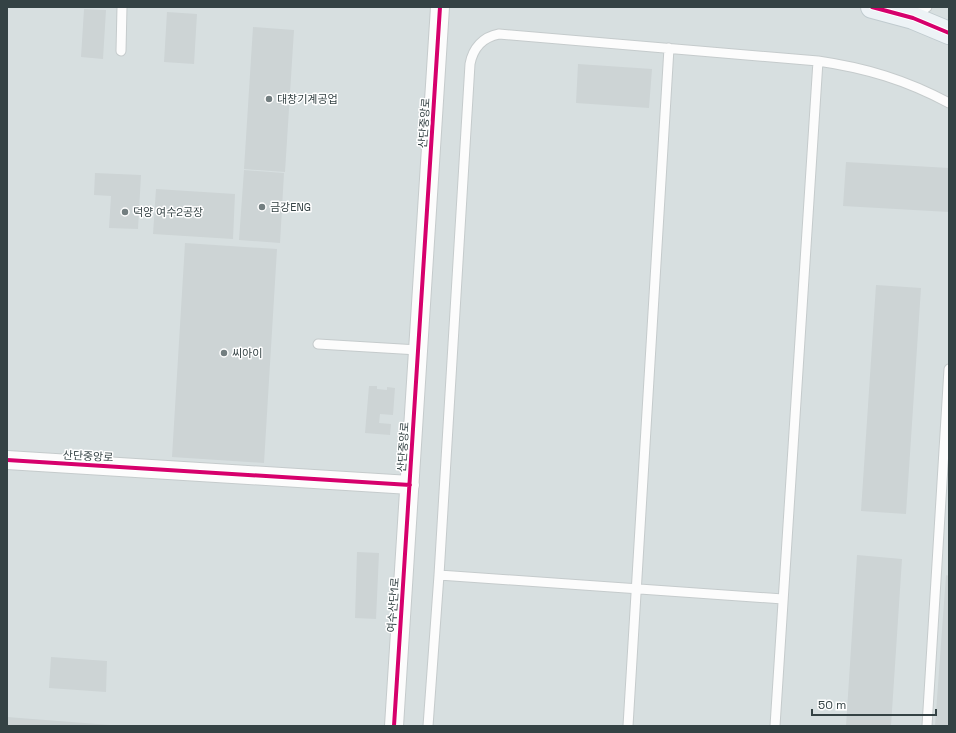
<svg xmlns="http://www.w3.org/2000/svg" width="956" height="733" font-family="'Space Grotesk','Noto Sans KR',sans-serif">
<rect width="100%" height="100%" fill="#e8edee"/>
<path fill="#d7dfe0" d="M 7,7 L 949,7 L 949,726 L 7,726 Z"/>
<path fill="#cdd4d5" d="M 84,9 L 106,10 L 103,59 L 81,57 Z
M 167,12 L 197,14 L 194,64 L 164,62 Z
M 253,27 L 294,30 L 285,172 L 244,169 Z
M 578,64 L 652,69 L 649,108 L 576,103 Z
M 846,162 L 949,168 L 949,212 L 843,206 Z
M 244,170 L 284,173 L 280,243 L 239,240 Z
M 95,173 L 141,175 L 138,229 L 109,228 L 111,196 L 94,195 Z
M 156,189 L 235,194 L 233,239 L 153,234 Z
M 185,243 L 277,249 L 264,463 L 172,457 Z
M 876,285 L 921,288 L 906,514 L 861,511 Z
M 369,386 L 377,386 L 377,389 L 387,390 L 387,387 L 395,388 L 393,415 L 380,414 L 379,423 L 391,424 L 390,435 L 365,433 Z
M 357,552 L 379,553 L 376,619 L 355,618 Z
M 857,555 L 902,559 L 891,726 L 846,726 Z
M 946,575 L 949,576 L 949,726 L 935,726 Z
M 51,657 L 107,661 L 106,692 L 49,688 Z
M 7,717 L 110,725 L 110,726 L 7,726 Z"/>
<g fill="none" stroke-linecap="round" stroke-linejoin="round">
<g stroke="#c5cbcc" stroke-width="11">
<path id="lane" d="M 914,17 L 927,7
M 121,51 L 122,7
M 318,344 L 418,350
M 783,599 L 439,575 L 470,64 C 473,48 483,37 499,34 L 818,61 C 866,68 906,80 949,103
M 428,726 L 439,575
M 628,726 L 669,48
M 775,726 L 818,61
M 927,726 L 949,369"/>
</g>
<g stroke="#c5cbcc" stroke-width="20">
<path id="street" d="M 7,460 L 410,485
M 394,726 L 440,7"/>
</g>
<g stroke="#c0cbcf" stroke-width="24">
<path id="secondary" d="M 872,7 L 913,18 L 949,33"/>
</g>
<use href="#lane" stroke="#fcfcfc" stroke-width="9"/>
<use href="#street" stroke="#fcfcfc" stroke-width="18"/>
<use href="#secondary" stroke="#edf3f6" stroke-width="22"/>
<g stroke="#fff" stroke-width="6">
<path id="cycleway" d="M 872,7 L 913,18 L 949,33
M 7,460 L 410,485
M 394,726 L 440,7"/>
</g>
<use href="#cycleway" stroke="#d6006c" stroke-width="4"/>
</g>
<g fill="#737e80" stroke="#fff" stroke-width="1.5">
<circle cx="269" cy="99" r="4"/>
<circle cx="262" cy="207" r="4"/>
<circle cx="125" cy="212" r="4"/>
<circle cx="224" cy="353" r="4"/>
</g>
<g text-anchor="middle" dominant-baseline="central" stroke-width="3" stroke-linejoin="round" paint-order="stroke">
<g font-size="11" fill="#344244" stroke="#fff" text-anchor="start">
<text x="277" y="99">대창기계공업</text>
<text x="270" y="207">금강ENG</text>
<text x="133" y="212">덕양 여수2공장</text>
<text x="232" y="353">씨아이</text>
</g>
<g font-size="11" fill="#344244" stroke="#fff">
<text transform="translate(424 123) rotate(-86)">산단중앙로</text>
<text transform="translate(403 447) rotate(-86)">산단중앙로</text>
<text transform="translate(88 456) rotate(3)">산단중앙로</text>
<text transform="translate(393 605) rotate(-86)">여수산단1로</text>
</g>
</g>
<rect width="956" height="733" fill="none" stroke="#344244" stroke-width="16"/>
<path d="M812 709v6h124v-6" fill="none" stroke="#344244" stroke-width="2"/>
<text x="818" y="709" font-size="12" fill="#344244" stroke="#ffffff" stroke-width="3" paint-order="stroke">50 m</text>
</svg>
